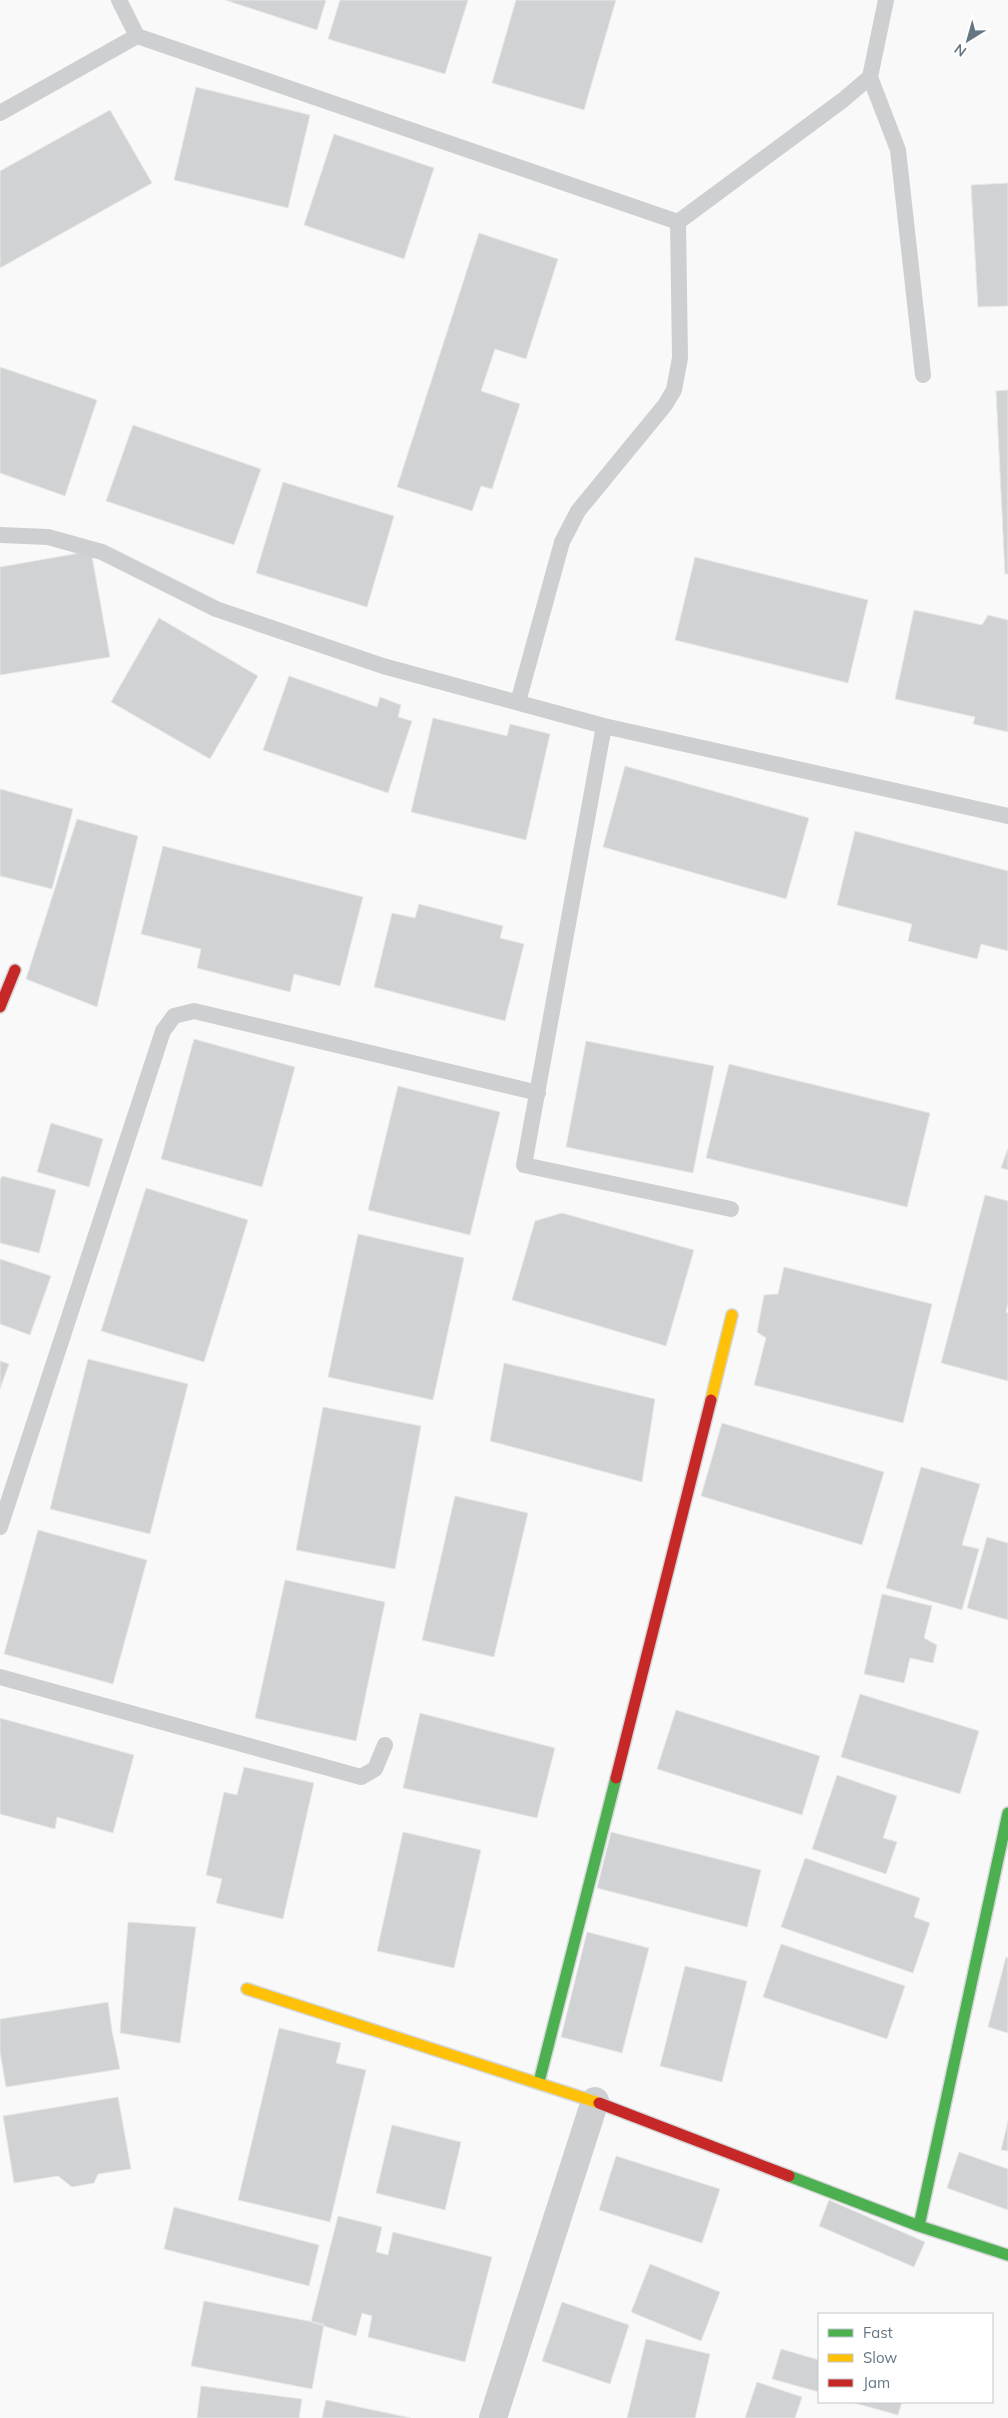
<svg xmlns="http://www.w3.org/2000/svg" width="1008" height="2418" font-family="Mulish,sans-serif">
<rect width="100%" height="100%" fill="#f9f9f9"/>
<path fill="#d0d2d3" stroke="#e8e8e8" d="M 225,0 L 326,0 L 317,30 Z
M 340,0 L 468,0 L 445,74 L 328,39 Z
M 516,0 L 616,0 L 584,110 L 492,83 Z
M 196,87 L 310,115 L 288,208 L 174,180 Z
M 110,110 L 152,183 L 0,268 L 0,171 Z
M 334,134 L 434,168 L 404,259 L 304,225 Z
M 1008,183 L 1008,306 L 978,307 L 971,185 Z
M 479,233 L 558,259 L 526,359 L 495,349 L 481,391 L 520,404 L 492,489 L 481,486 L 472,511 L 397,487 Z
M 0,367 L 97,400 L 65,496 L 0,473 Z
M 1008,390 L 1008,574 L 1005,574 L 996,391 Z
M 133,425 L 261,469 L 234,545 L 106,501 Z
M 283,482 L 394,516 L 367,607 L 256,573 Z
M 91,551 L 110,657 L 0,675 L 0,567 Z
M 695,557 L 868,600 L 848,683 L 675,640 Z
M 914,610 L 982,625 L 988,615 L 1008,620 L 1008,732 L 973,724 L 975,717 L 895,699 Z
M 159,618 L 258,676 L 210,759 L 111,702 Z
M 289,676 L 377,707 L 380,697 L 401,705 L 398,717 L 412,721 L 388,793 L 263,750 Z
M 433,718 L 507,736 L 510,724 L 550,734 L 526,840 L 411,812 Z
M 625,766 L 809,818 L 786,899 L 603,847 Z
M 0,789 L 73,809 L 52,889 L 0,876 Z
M 77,819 L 138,836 L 97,1007 L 26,979 Z
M 855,831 L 1008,871 L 1008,951 L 981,944 L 977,959 L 908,941 L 912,924 L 837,905 Z
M 163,846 L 363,897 L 340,986 L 294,974 L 290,992 L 197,968 L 201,949 L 141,934 Z
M 419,904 L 503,926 L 500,938 L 524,944 L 505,1021 L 374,987 L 392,913 L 415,918 Z
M 194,1039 L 295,1067 L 262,1187 L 161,1159 Z
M 586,1041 L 714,1066 L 693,1173 L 566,1147 Z
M 729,1064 L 930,1113 L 907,1207 L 706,1158 Z
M 398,1086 L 500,1112 L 470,1235 L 368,1210 Z
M 51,1123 L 103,1139 L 89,1187 L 37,1172 Z
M 1008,1148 L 1008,1170 L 1001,1168 Z
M 2,1176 L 56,1190 L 39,1253 L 0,1243 L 0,1180 Z
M 146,1188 L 248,1220 L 204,1362 L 101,1331 Z
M 985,1195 L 1008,1201 L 1008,1303 L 1006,1312 L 1008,1313 L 1008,1381 L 941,1363 Z
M 562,1213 L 694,1250 L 666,1346 L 512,1300 L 535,1221 Z
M 358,1234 L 464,1258 L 433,1400 L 328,1377 Z
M 0,1259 L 51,1276 L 30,1335 L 0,1324 Z
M 784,1267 L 932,1304 L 903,1423 L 754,1385 L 766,1338 L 757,1332 L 764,1295 L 778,1294 Z
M 88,1359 L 188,1384 L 150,1534 L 50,1509 Z
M 0,1361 L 9,1364 L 0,1389 Z
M 504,1363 L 655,1399 L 642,1482 L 490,1441 Z
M 323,1407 L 421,1426 L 395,1569 L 296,1550 Z
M 722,1423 L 884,1472 L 862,1545 L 701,1496 Z
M 921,1467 L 980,1484 L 962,1545 L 979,1549 L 962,1610 L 886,1588 Z
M 455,1496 L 528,1513 L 494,1657 L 422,1640 Z
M 38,1530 L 147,1560 L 113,1684 L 4,1654 Z
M 987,1537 L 1008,1543 L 1008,1620 L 967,1608 Z
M 285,1580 L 385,1602 L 356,1741 L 255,1718 Z
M 882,1594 L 932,1606 L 924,1638 L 937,1645 L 933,1663 L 910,1658 L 904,1683 L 864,1674 Z
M 860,1694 L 979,1731 L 960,1794 L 841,1757 Z
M 676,1710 L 820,1756 L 802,1815 L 657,1769 Z
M 420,1713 L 555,1748 L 537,1818 L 403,1788 Z
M 0,1718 L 134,1755 L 113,1833 L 57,1817 L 55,1829 L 0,1814 Z
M 244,1767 L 314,1783 L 283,1919 L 216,1903 L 222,1879 L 206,1875 L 224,1792 L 237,1795 Z
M 837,1775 L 897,1796 L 883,1838 L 897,1842 L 886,1874 L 812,1849 Z
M 403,1832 L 481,1850 L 454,1968 L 377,1951 Z
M 611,1832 L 761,1870 L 747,1927 L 597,1888 Z
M 805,1858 L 920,1898 L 914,1917 L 930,1923 L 913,1973 L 781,1927 Z
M 128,1922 L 196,1927 L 180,2043 L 120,2033 Z
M 587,1932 L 649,1948 L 622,2053 L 561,2037 Z
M 781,1944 L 905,1986 L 887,2039 L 763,1997 Z
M 1006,1957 L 1008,1958 L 1008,2033 L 988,2027 Z
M 685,1966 L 747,1981 L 722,2082 L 660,2066 Z
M 108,2002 L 112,2031 L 120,2069 L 6,2087 L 0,2052 L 0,2019 Z
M 279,2028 L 341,2043 L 336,2063 L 366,2070 L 330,2222 L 238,2200 Z
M 118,2097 L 131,2169 L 98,2174 L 94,2183 L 72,2187 L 58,2176 L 14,2183 L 3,2116 Z
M 1008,2121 L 1008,2151 L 1001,2150 Z
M 392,2125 L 461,2142 L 445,2210 L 376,2193 Z
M 959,2152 L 1008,2169 L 1008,2210 L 947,2188 Z
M 616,2156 L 720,2189 L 702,2243 L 599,2210 Z
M 829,2200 L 925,2242 L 914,2267 L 819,2226 Z
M 174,2207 L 319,2245 L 309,2286 L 164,2249 Z
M 338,2216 L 382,2227 L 376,2252 L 388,2255 L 393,2232 L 492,2257 L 465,2362 L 368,2337 L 372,2316 L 362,2313 L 356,2336 L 311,2322 Z
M 650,2264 L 720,2292 L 701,2341 L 631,2312 Z
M 204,2301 L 324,2324 L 312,2389 L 191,2366 Z
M 562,2302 L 629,2325 L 610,2384 L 542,2361 Z
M 646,2339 L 710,2354 L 695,2418 L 627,2418 Z
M 781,2349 L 819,2360 L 819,2392 L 772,2379 Z
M 757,2382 L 802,2397 L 795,2418 L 745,2418 Z
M 201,2386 L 302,2399 L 299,2418 L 197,2418 Z
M 326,2400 L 411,2418 L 322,2418 Z
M 851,2402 L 902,2402 L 898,2415 Z"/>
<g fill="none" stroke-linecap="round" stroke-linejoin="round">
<g stroke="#d5d6d7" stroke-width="14">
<path id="fast" d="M 539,2082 L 616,1778
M 789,2176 L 919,2226 L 1008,2255
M 919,2226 L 1008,1813"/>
</g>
<g stroke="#d5d6d7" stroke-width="14">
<path id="slow" d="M 711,1400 L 732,1315
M 247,1989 L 599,2103"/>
</g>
<g stroke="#d5d6d7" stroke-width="14">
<path id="jam" d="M 0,1007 L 15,970
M 616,1778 L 711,1400
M 599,2103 L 789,2176"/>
</g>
<path stroke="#cecfd0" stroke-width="16" d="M 119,0 L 137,36 L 678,222
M 886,0 L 870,77 L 898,150 L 923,375
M 0,113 L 137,36
M 678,222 L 843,100 L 870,77
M 0,535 L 48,537 L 102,552 L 216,609 L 383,666 L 604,726 L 1008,816
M 518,702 L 562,542 L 578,511 L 665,405 L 674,390 L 680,358 L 678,222
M 604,726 L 524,1165 L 731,1209
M 0,1527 L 163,1031 L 174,1016 L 194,1011 L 538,1093
M 0,1677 L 361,1777 L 375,1769 L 385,1745"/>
<path stroke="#cecfd0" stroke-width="28" d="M 493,2418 L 595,2101"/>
<use href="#fast" stroke="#4caf50" stroke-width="11"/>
<use href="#slow" stroke="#ffc107" stroke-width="11"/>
<use href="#jam" stroke="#c62828" stroke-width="11"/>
</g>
<rect x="818" y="2313" width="175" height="90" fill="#ffffff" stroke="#c1c8cd"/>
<rect x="828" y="2329" width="25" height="8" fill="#4caf50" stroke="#c1c8cd"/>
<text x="863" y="2338" font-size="15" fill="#657683">Fast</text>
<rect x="828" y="2354" width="25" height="8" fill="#ffc107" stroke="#c1c8cd"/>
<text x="863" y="2363" font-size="15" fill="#657683">Slow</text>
<rect x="828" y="2379" width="25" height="8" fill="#c62828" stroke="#c1c8cd"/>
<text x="863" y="2388" font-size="15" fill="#657683">Jam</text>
<g transform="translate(968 40) rotate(217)" stroke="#ffffff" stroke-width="4" paint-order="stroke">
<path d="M0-4L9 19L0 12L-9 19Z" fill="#657683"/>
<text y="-8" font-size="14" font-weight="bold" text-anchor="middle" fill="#657683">N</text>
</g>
</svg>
